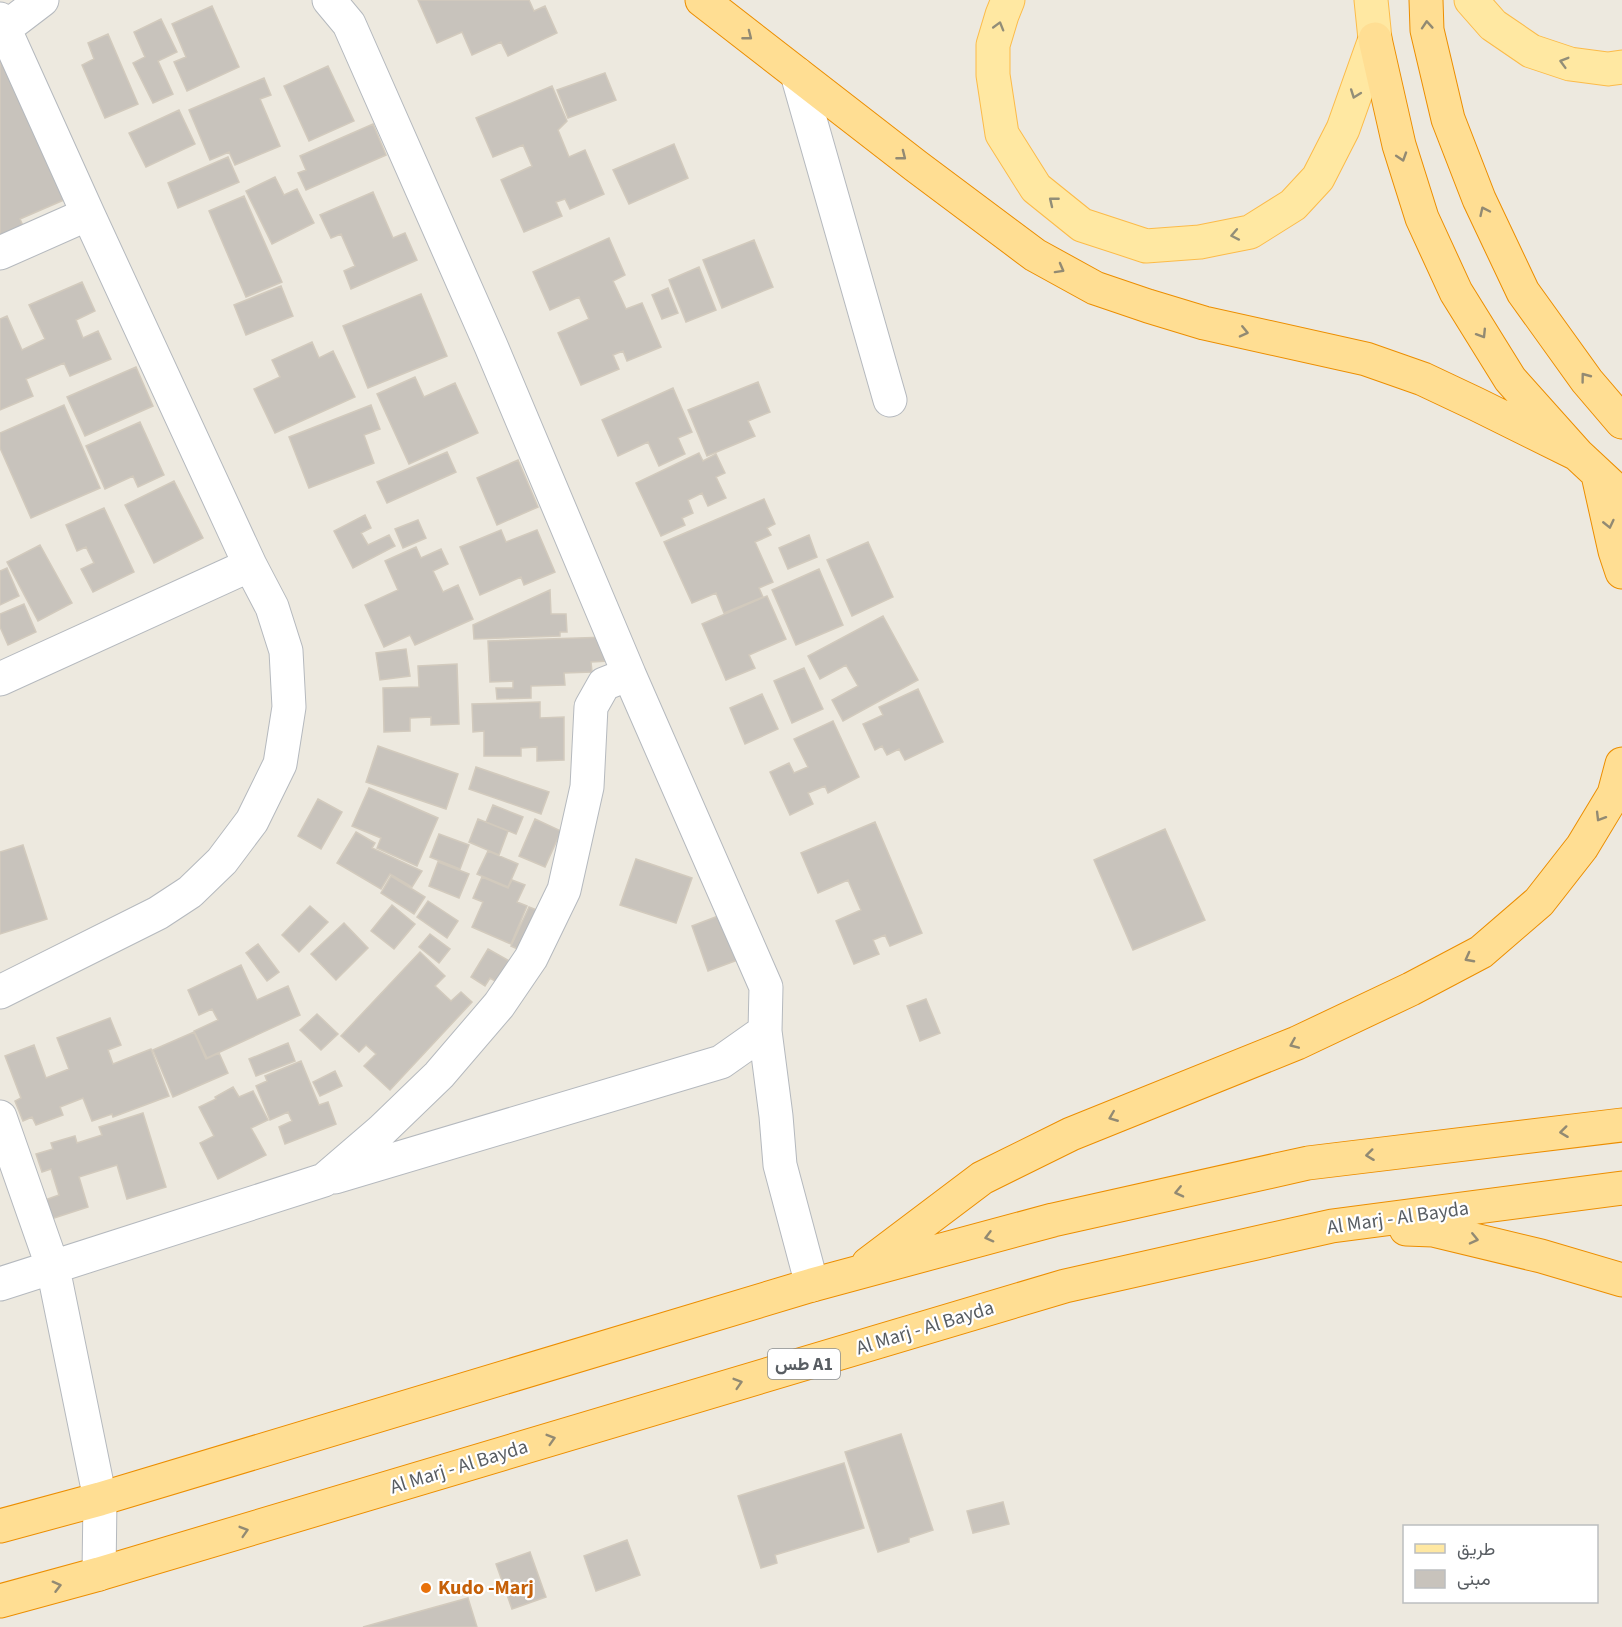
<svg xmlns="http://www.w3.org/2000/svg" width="1622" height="1627" font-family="'Source Sans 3',Vazirmatn,sans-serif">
<rect width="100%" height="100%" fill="#ede9df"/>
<path fill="#c8c3bc" stroke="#d2cabd" stroke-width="1.5" d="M 418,0 L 529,0 L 534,11 L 545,6 L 557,33 L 508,56 L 501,42 L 472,55 L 462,32 L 437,43 Z
M 212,6 L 239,67 L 187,91 L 174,62 L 186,57 L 172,24 Z
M 161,19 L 177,52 L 158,61 L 173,94 L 153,103 L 133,63 L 145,57 L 134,32 Z
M 0,29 L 73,196 L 20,219 L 24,228 L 0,238 Z
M 108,34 L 138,104 L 105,118 L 82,65 L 94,59 L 88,43 Z
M 328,66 L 354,121 L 309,141 L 284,86 Z
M 605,73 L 616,100 L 568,118 L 557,90 Z
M 264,78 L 271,95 L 260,99 L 280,146 L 235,165 L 229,152 L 210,160 L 189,110 Z
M 552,86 L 567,121 L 558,130 L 569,157 L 585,150 L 604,194 L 570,209 L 565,199 L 556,202 L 562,216 L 524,232 L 501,180 L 532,166 L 523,145 L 493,157 L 476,118 Z
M 179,110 L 195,144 L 146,167 L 129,133 Z
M 373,124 L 386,155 L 306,190 L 298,173 L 306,170 L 300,156 Z
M 674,144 L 688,178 L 629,204 L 613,170 Z
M 228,157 L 239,182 L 178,208 L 168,183 Z
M 275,177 L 284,195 L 297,189 L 314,223 L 272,244 L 246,191 Z
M 373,192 L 393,238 L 405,233 L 417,260 L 351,289 L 344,271 L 355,266 L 341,234 L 331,238 L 320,215 Z
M 244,196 L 282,282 L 246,297 L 209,211 Z
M 609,238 L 625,275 L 613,281 L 626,309 L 642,303 L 661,347 L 627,361 L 623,351 L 613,355 L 619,369 L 581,385 L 558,333 L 589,319 L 579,297 L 550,310 L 533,272 Z
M 754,240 L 773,287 L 722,308 L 703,260 Z
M 699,267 L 716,310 L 686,322 L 669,280 Z
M 82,282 L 95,311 L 76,320 L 83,338 L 98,331 L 111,359 L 70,376 L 64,363 L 26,379 L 33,396 L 0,410 L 0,319 L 7,316 L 22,350 L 45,339 L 29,305 Z
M 281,286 L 293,316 L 246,335 L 234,305 Z
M 668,288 L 678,313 L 662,319 L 652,295 Z
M 421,294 L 447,356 L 368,388 L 343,326 Z
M 312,342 L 319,358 L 333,351 L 355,397 L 275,433 L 254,389 L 280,377 L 272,360 Z
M 136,367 L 153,406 L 85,436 L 67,397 Z
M 415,377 L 424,397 L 455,383 L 478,433 L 409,464 L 377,394 Z
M 758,382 L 770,412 L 748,421 L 755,436 L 707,456 L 688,410 Z
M 673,388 L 692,432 L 678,438 L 685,454 L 659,466 L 648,442 L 618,456 L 602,420 Z
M 64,405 L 100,488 L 31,518 L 0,448 L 0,433 Z
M 371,405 L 380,429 L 364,435 L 374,463 L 309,488 L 289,437 Z
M 140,422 L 164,475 L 138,487 L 133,476 L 105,489 L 86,446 Z
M 447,452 L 456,472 L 387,503 L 377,482 Z
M 699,453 L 703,461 L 716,454 L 725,473 L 716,477 L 726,498 L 708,506 L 702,493 L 688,500 L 693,513 L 682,518 L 685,525 L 661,536 L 636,483 Z
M 518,460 L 538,507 L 497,525 L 477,478 Z
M 174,481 L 203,538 L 154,563 L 125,505 Z
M 764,499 L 775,524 L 767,528 L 771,535 L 755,542 L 773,582 L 759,588 L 763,597 L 724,613 L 716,593 L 692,603 L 664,542 Z
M 104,508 L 134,572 L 93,592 L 81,569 L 94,563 L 86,547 L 77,551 L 66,525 Z
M 365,515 L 371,528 L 361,533 L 368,545 L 389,535 L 395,546 L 353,568 L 334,531 Z
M 418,520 L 426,538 L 403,548 L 395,529 Z
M 501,530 L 506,542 L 537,530 L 555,572 L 524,585 L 521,577 L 480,595 L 460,547 Z
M 809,535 L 817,557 L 788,569 L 779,548 Z
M 868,542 L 893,597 L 852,616 L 827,560 Z
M 40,545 L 72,603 L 38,621 L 7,562 Z
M 416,547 L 421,558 L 441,549 L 448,564 L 433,571 L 443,592 L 458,585 L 473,619 L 415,645 L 410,635 L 384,647 L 365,605 L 398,590 L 385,561 Z
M 7,568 L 19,596 L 0,605 L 0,571 Z
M 819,569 L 843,625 L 796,645 L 772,590 Z
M 550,590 L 551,614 L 566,614 L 567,632 L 560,632 L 560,636 L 474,639 L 473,625 Z
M 767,596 L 786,639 L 749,655 L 755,668 L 726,680 L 702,624 Z
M 24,604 L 36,632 L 8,645 L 0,627 L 0,614 Z
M 883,616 L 918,680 L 843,721 L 832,700 L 858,686 L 846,665 L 820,679 L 808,656 Z
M 608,637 L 609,661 L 591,662 L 592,672 L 564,673 L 565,685 L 531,686 L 531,698 L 497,699 L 496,688 L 513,688 L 513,681 L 490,682 L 488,641 Z
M 406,649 L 410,676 L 380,680 L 376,653 Z
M 457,664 L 459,724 L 431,725 L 431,717 L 410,718 L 410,731 L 384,732 L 383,688 L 419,687 L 418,666 Z
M 804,668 L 823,709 L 792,723 L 774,681 Z
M 918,689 L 943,742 L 905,760 L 899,749 L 887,755 L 882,746 L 875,750 L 863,724 L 883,715 L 879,707 Z
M 762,694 L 778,729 L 745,744 L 730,708 Z
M 540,702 L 540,718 L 564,717 L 564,760 L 537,761 L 537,747 L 521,748 L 521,756 L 484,756 L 484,731 L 473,732 L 472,704 Z
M 833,721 L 859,777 L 828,793 L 825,786 L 808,793 L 813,804 L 790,815 L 770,772 L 789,763 L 794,773 L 808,767 L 794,739 Z
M 378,746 L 458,774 L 446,809 L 366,782 Z
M 476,767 L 549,792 L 541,814 L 469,789 Z
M 369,788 L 438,818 L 417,866 L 377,848 L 381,838 L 352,826 Z
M 318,799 L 342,812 L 321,849 L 298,836 Z
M 493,805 L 523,817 L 516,834 L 486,822 Z
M 478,819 L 508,831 L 499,855 L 469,842 Z
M 535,819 L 561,831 L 545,867 L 519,856 Z
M 875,822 L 922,933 L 890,946 L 885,935 L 873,940 L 879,954 L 854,964 L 836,921 L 861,910 L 848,880 L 818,893 L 801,853 Z
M 1165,829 L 1205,920 L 1133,950 L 1094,860 Z
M 356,832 L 375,843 L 372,848 L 422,871 L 412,887 L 390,874 L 381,889 L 337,863 Z
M 439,834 L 469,845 L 460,869 L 430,857 Z
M 23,845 L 47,919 L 0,934 L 0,852 Z
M 488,851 L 518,864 L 508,887 L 477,874 Z
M 636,859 L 692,878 L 676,923 L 620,905 Z
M 438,862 L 469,874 L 459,898 L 429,886 Z
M 391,876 L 425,897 L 414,914 L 381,893 Z
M 482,877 L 508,888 L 512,880 L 525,885 L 517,902 L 527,906 L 511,944 L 472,927 L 483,902 L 473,898 Z
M 428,901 L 458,921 L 447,938 L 417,917 Z
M 392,905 L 415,924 L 394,949 L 371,931 Z
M 310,906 L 328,922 L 299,952 L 282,935 Z
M 529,907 L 547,914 L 529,954 L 511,946 Z
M 726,913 L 743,958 L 708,971 L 692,926 Z
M 344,923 L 368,948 L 336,980 L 311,954 Z
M 430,934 L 450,949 L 439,963 L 419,947 Z
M 258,944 L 279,972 L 267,981 L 246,953 Z
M 488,949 L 518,966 L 506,987 L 490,978 L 485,986 L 471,977 Z
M 420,952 L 445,976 L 435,986 L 451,1001 L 461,992 L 472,1002 L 390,1090 L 364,1066 L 376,1054 L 366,1045 L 359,1052 L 341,1036 Z
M 241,965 L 257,1000 L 288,986 L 300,1015 L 207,1058 L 194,1031 L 218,1020 L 212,1009 L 199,1015 L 188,990 Z
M 926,999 L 940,1033 L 920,1041 L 907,1006 Z
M 317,1014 L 338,1034 L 321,1050 L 300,1030 Z
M 110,1018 L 121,1045 L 108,1050 L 113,1064 L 151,1049 L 169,1096 L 113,1117 L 112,1114 L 92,1121 L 83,1098 L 60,1107 L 63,1115 L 36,1125 L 32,1117 L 23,1121 L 15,1101 L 21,1098 L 5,1056 L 34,1045 L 46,1078 L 69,1069 L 57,1038 Z
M 194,1032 L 206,1059 L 219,1053 L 228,1073 L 173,1097 L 153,1050 Z
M 288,1043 L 295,1061 L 256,1076 L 249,1059 Z
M 301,1061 L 319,1105 L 328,1102 L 336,1124 L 285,1144 L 279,1127 L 292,1121 L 288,1112 L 270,1120 L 256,1086 L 267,1081 L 265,1076 Z
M 335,1071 L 342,1086 L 320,1096 L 313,1082 Z
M 233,1087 L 239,1097 L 253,1091 L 268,1120 L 251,1128 L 266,1155 L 218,1179 L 200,1143 L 214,1136 L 199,1107 L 216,1099 L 215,1097 Z
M 143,1113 L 166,1187 L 127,1199 L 117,1165 L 79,1177 L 88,1207 L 51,1219 L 45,1200 L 59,1195 L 51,1169 L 42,1172 L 36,1154 L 53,1149 L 51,1143 L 75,1136 L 77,1143 L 102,1135 L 99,1127 Z
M 901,1434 L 933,1530 L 909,1538 L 909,1542 L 878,1552 L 845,1452 Z
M 844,1463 L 864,1528 L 775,1555 L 777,1563 L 761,1568 L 738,1496 Z
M 1003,1502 L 1009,1524 L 973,1533 L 967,1511 Z
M 627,1540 L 640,1575 L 596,1591 L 584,1556 Z
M 530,1552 L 546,1597 L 512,1609 L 496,1564 Z
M 468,1598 L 477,1627 L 363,1627 Z"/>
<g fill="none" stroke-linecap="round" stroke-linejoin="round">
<g stroke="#b5b9be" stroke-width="35">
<path id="minor" d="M 0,19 L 88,214 L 250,565 L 272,607 L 286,651 L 289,707 L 280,764 L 252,821 L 222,861 L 190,892 L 158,913 L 0,992
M 4,29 L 42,0
M 797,74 L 890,400
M 0,253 L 88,214
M 0,679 L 250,565
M 765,1031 L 776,1116 L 780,1165 L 812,1285
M 0,1117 L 53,1268 L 100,1499 L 99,1574
M 335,1177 L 721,1062 L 765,1031 L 766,987 L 629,674
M 0,1284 L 324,1180 L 381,1131 L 439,1075 L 499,1005 L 531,958 L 564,890 L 587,787 L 591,707 L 604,684 L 629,674 L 491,346 L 349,24 L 329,0"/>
</g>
<g stroke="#fcbb49" stroke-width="35">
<path id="primary" d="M 1008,0 L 1002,15 L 993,45 L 993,75 L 1002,134 L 1036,188 L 1082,225 L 1146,246 L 1200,242 L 1250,232 L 1293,205 L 1318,178 L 1343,129 L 1375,39 L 1371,0
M 1471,0 L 1493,25 L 1531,51 L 1570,64 L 1608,69 L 1622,67"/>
</g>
<g stroke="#ec8e00" stroke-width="35">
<path id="trunk" d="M 702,0 L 916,166 L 1035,255 L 1095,288 L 1148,306 L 1204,323 L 1366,359 L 1423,379 L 1476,404 L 1577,454
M 1426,0 L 1427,30 L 1448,119 L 1479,199 L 1523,292 L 1587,381 L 1622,422
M 1375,39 L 1399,145 L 1422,218 L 1456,292 L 1510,379 L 1577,454 L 1622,496
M 1598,475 L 1615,551 L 1622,572
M 1406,1229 L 1433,1230 L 1541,1256 L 1622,1280
M 868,1264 L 982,1178 L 1071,1134 L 1297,1043 L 1411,989 L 1481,952 L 1539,902 L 1582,847 L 1614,794 L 1622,764
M 0,1526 L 100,1499 L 812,1285 L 1053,1220 L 1308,1163 L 1622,1125
M 0,1601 L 99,1574 L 1065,1286 L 1332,1226 L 1622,1188"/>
</g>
<use href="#minor" stroke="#fff" stroke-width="33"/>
<use href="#primary" stroke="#ffe8a2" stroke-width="33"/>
<use href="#trunk" stroke="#ffde93" stroke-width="33"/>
</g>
<defs><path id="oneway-chevron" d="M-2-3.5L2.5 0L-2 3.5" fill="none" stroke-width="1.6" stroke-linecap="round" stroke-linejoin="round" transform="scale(1.5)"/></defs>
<g stroke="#928a73">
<use href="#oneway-chevron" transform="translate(1427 25) rotate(-94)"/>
<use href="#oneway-chevron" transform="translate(748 36) rotate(38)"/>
<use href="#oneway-chevron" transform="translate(902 156) rotate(38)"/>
<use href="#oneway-chevron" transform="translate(1402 157) rotate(72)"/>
<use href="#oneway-chevron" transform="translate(1484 211) rotate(-115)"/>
<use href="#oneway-chevron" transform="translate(1060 269) rotate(29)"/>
<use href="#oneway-chevron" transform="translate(1244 332) rotate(13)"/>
<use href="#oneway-chevron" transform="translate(1482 334) rotate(58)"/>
<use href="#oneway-chevron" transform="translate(1585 377) rotate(-127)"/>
<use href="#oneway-chevron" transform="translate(1609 524) rotate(77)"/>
<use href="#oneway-chevron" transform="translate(1600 817) rotate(121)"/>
<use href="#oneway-chevron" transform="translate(1469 958) rotate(152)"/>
<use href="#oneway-chevron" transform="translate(1294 1044) rotate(157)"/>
<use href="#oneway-chevron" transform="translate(1113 1117) rotate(158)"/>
<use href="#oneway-chevron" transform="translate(1564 1132) rotate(173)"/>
<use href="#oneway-chevron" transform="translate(1370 1155) rotate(173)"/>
<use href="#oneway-chevron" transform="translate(1179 1192) rotate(167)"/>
<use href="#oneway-chevron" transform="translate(989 1237) rotate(165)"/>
<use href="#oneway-chevron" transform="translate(1474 1239) rotate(13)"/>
<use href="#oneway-chevron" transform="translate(738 1383) rotate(-17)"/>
<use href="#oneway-chevron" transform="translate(551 1439) rotate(-17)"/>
<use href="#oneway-chevron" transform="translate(244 1531) rotate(-17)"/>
<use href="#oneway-chevron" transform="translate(57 1586) rotate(-15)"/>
</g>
<g stroke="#928e78">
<use href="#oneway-chevron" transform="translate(999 26) rotate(-74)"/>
<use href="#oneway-chevron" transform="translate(1564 62) rotate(-164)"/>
<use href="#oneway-chevron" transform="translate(1355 94) rotate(110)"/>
<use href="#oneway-chevron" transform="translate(1053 201) rotate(-141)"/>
<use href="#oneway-chevron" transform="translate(1235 235) rotate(169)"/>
</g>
<circle fill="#e8710a" stroke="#fff" stroke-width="2" cx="426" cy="1588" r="6"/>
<g text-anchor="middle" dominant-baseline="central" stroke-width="4.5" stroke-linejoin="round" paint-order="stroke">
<rect fill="#fff" stroke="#8a8e91" stroke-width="1.5" x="768" y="1349" width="72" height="30" rx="4.5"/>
<g font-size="18" font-weight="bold" fill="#585d62">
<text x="804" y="1364">طس A1</text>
</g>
<g font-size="20" fill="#585d62" stroke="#fff">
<text transform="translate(1398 1218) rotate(-8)">Al Marj - Al Bayda</text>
<text transform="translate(925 1328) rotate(-17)">Al Marj - Al Bayda</text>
<text transform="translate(459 1467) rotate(-17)">Al Marj - Al Bayda</text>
</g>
<g font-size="20" font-weight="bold" fill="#c56008" stroke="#fff" text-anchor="start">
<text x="438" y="1588">Kudo -Marj</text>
</g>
</g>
<rect x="1403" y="1525" width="195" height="78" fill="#ffffff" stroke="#bcbec0" stroke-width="1.5"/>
<rect x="1415" y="1544" width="30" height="9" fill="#ffe8a2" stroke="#bcbec0" stroke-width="1.5"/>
<text x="1457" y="1555" font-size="18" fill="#585d62">طريق</text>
<rect x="1415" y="1570" width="30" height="18" fill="#c8c3bc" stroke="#bcbec0" stroke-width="1.5"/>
<text x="1457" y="1585" font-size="18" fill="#585d62">مبنى</text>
</svg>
